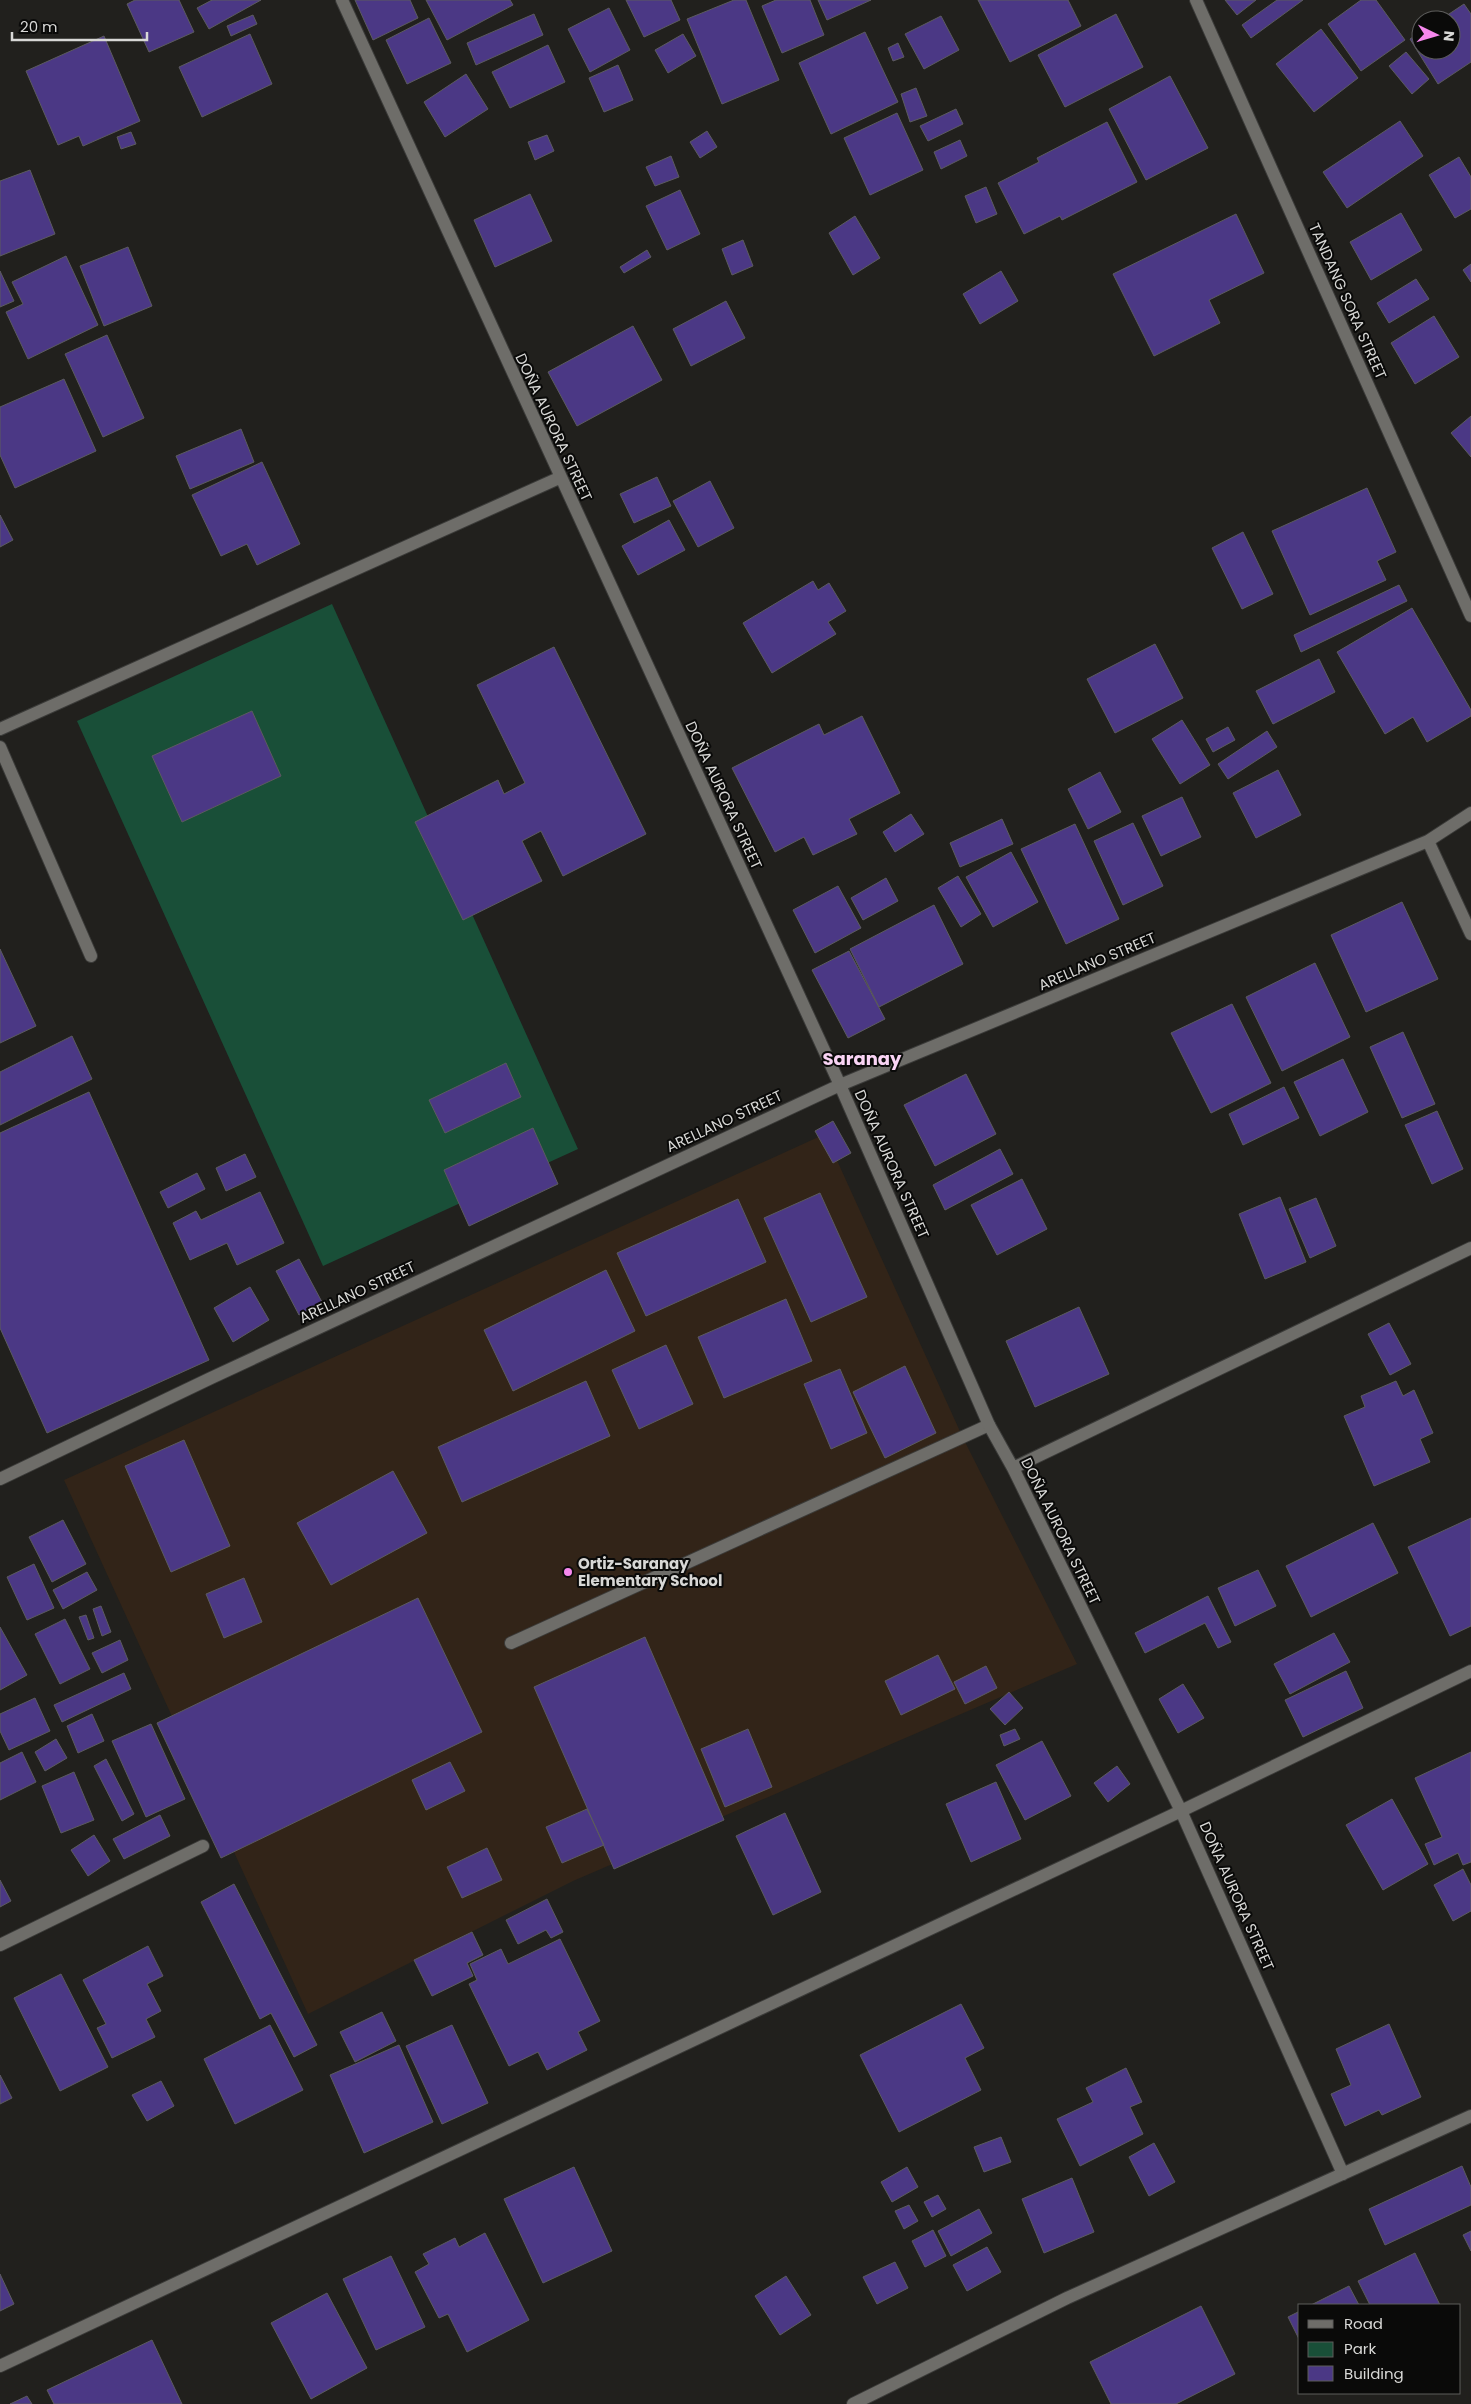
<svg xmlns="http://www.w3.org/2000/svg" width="1471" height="2404" font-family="Poppins,sans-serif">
<rect width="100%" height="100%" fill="#21201d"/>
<path fill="#322418" d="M 825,1134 L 963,1438 L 1077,1664 L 573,1881 L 308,2014 L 64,1480 Z"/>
<path fill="#194f38" d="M 332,604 L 578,1149 L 323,1266 L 77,721 Z"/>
<path fill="#4b3885" stroke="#5c5b5f" d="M 135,0 L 179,0 L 194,32 L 149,52 L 127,4 Z
M 212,0 L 211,0 L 261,0 L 209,29 L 197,8 Z
M 355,0 L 410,0 L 418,18 L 373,40 Z
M 426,0 L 510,0 L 513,5 L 447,40 Z
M 626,0 L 671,0 L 680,20 L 644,37 Z
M 734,0 L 746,0 L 779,80 L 722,104 L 687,19 Z
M 776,0 L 810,0 L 824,35 L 782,53 L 762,6 Z
M 818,0 L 871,0 L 827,20 Z
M 978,0 L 1068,0 L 1081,26 L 1010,62 Z
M 1225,0 L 1256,0 L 1237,15 Z
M 1277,0 L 1303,0 L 1251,38 L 1242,25 Z
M 1361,0 L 1376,0 L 1405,40 L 1361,71 L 1328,24 Z
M 1464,4 L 1471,14 L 1471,62 L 1438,84 L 1410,39 L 1421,32 L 1421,50 L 1451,50 L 1451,20 L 1440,20 Z
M 609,8 L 630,50 L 590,72 L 568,29 Z
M 534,14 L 543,35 L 476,65 L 467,43 Z
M 1116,14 L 1143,67 L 1065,107 L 1038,55 Z
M 253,15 L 257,24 L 231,36 L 227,26 Z
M 941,16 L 959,50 L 924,69 L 905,34 Z
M 429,18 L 451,63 L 407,84 L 386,40 Z
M 1321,29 L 1358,78 L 1314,112 L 1276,64 Z
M 865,32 L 898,102 L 831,134 L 799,63 Z
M 250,34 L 272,84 L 202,117 L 179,67 Z
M 683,34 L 696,56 L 668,73 L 655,50 Z
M 104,36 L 140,121 L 83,146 L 79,136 L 58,145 L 26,71 Z
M 898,43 L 904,57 L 893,61 L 888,48 Z
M 548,45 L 565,82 L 510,108 L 492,72 Z
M 1406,52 L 1429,79 L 1412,94 L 1389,66 Z
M 618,65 L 633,100 L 604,112 L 589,78 Z
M 466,74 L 488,109 L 445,137 L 424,102 Z
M 1170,76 L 1208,148 L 1146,180 L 1109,109 Z
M 916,88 L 927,116 L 910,122 L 901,94 Z
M 956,109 L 963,124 L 928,141 L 920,126 Z
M 897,113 L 923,170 L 870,195 L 844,138 Z
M 1400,121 L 1423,156 L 1347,208 L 1323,172 Z
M 1107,122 L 1137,182 L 1062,220 L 1060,216 L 1024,234 L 998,183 L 1039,162 L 1037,158 Z
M 707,131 L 717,147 L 700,158 L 690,142 Z
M 131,132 L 136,144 L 121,149 L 117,137 Z
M 547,135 L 554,151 L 535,160 L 528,142 Z
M 960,140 L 967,156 L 941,169 L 934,152 Z
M 671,156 L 679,177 L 655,186 L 646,167 Z
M 1459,157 L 1471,177 L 1471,209 L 1455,218 L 1429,175 Z
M 30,170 L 55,234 L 0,256 L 0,181 Z
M 986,187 L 997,214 L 976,223 L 965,196 Z
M 680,190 L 700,234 L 667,250 L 646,206 Z
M 530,194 L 552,241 L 495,267 L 474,220 Z
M 1401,213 L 1422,250 L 1371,280 L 1350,242 Z
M 1236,214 L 1264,273 L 1209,300 L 1220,323 L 1154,356 L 1113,274 Z
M 855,216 L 880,258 L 853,275 L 829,233 Z
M 743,240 L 753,266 L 732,275 L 722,249 Z
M 128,247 L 152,306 L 104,326 L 80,266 Z
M 647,250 L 651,257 L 624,273 L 620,267 Z
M 66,256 L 98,325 L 28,359 L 6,312 L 23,304 L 12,282 Z
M 1471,264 L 1471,282 L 1463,270 Z
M 0,271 L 14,301 L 0,307 Z
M 1001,271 L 1018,301 L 980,324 L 963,294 Z
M 1416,279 L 1429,299 L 1389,323 L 1377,303 Z
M 726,301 L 745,338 L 691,366 L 673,329 Z
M 1434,316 L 1459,357 L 1415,384 L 1391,343 Z
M 633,326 L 662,380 L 577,426 L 548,372 Z
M 107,335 L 144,418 L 103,437 L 65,354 Z
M 64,379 L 96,451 L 15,488 L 0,455 L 0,407 Z
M 1471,416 L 1471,457 L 1451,433 Z
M 241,429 L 254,462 L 190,489 L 176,456 Z
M 262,462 L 300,544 L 257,565 L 247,544 L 221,556 L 192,495 Z
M 657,477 L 671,506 L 634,523 L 620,494 Z
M 710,481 L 734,528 L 698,547 L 673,501 Z
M 1367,488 L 1396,552 L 1377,561 L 1386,580 L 1310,615 L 1272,531 Z
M 0,515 L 13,540 L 0,547 Z
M 669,520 L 685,550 L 638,575 L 622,546 Z
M 1243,532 L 1273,594 L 1242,609 L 1212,548 Z
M 813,581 L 818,590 L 829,583 L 846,611 L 828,622 L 836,634 L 772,673 L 743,623 Z
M 1399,585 L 1407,601 L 1301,652 L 1294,635 Z
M 1412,608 L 1471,710 L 1471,716 L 1427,742 L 1413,717 L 1385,734 L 1337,652 Z
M 1155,644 L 1183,698 L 1115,733 L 1087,679 Z
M 554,647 L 646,834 L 563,876 L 541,831 L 522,841 L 542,881 L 463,920 L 415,822 L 498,780 L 504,794 L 525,783 L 477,685 Z
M 1319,659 L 1335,692 L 1273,724 L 1256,691 Z
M 252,711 L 281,776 L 182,822 L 152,756 Z
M 862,716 L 900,793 L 849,819 L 857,834 L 813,855 L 804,837 L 775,852 L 732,768 L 819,724 L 824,735 Z
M 1182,720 L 1210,765 L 1180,784 L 1152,739 Z
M 1228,727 L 1235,740 L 1213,752 L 1206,739 Z
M 1267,731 L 1277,747 L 1228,779 L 1218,764 Z
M 1278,770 L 1301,815 L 1256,838 L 1233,793 Z
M 1100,772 L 1121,812 L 1088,829 L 1068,789 Z
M 1182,797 L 1201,837 L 1161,856 L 1142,816 Z
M 911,814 L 924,834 L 895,852 L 883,832 Z
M 1002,819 L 1013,844 L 960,867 L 950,843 Z
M 1133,823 L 1163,886 L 1123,905 L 1094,841 Z
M 1075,824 L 1119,919 L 1066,944 L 1021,849 Z
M 1011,852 L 1038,902 L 993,927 L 966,877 Z
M 958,876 L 981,914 L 961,927 L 938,888 Z
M 886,878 L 898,901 L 863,920 L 851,898 Z
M 838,886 L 861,928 L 815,953 L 793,910 Z
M 1402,902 L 1438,979 L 1366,1012 L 1331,935 Z
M 934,905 L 963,964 L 879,1007 L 850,949 Z
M 0,949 L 36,1026 L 0,1043 Z
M 849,951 L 885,1019 L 848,1038 L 812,970 Z
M 1315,963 L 1350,1037 L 1282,1071 L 1246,997 Z
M 1232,1004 L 1271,1083 L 1211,1113 L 1171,1033 Z
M 1403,1032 L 1435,1104 L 1402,1118 L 1370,1047 Z
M 72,1036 L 92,1079 L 0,1125 L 0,1072 Z
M 1343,1059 L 1368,1112 L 1320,1136 L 1294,1082 Z
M 506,1063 L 521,1097 L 445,1133 L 429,1100 Z
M 966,1074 L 996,1134 L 935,1166 L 904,1105 Z
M 1284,1087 L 1299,1118 L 1243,1145 L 1229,1114 Z
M 89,1092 L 209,1360 L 47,1433 L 0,1328 L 0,1133 Z
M 1437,1111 L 1463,1169 L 1432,1184 L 1405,1125 Z
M 833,1121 L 851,1153 L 833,1163 L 815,1131 Z
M 533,1128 L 558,1184 L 469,1226 L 444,1170 Z
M 1000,1149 L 1013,1174 L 945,1210 L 933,1185 Z
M 245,1154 L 256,1177 L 226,1191 L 216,1168 Z
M 197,1173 L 205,1189 L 168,1208 L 160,1192 Z
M 1022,1179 L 1047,1229 L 997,1255 L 971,1205 Z
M 260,1192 L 284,1243 L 237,1265 L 227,1243 L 190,1260 L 173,1223 L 196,1211 L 201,1220 Z
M 820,1193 L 867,1297 L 811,1322 L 764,1218 Z
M 1280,1197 L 1306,1262 L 1265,1279 L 1239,1214 Z
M 1316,1198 L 1336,1246 L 1310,1258 L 1289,1209 Z
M 738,1199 L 766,1262 L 646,1316 L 617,1253 Z
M 299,1259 L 322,1302 L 299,1315 L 276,1271 Z
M 606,1270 L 635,1331 L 513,1391 L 484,1330 Z
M 250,1287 L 269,1320 L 233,1342 L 214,1308 Z
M 786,1299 L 812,1361 L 724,1398 L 698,1337 Z
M 1079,1307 L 1109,1374 L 1035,1407 L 1006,1341 Z
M 1389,1323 L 1411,1364 L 1390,1375 L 1368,1334 Z
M 666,1345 L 693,1404 L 639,1429 L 612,1370 Z
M 905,1366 L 936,1433 L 885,1458 L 853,1392 Z
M 840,1369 L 867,1433 L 831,1449 L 804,1384 Z
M 586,1381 L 610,1436 L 462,1502 L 438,1447 Z
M 1396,1381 L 1403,1396 L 1414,1390 L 1433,1433 L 1420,1439 L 1430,1462 L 1374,1486 L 1344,1416 L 1365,1407 L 1361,1396 Z
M 184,1440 L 230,1546 L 171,1572 L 125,1466 Z
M 393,1471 L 427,1533 L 331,1585 L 297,1523 Z
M 1471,1518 L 1471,1626 L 1450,1636 L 1408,1547 Z
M 63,1520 L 86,1564 L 52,1582 L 29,1537 Z
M 1373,1523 L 1398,1573 L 1311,1617 L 1286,1566 Z
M 34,1564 L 54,1608 L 27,1620 L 7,1577 Z
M 1258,1570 L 1276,1606 L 1235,1626 L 1218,1588 Z
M 87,1572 L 97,1590 L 63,1609 L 53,1590 Z
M 244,1578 L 262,1622 L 224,1638 L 206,1594 Z
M 1208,1596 L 1231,1642 L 1218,1648 L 1205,1623 L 1145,1653 L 1135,1633 Z
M 418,1598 L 482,1732 L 221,1858 L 157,1723 Z
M 101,1606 L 111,1632 L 102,1636 L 93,1609 Z
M 86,1615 L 94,1638 L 88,1640 L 79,1617 Z
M 65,1619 L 90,1669 L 60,1684 L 35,1634 Z
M 0,1627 L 27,1675 L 0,1690 Z
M 1334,1633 L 1350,1662 L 1290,1694 L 1274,1664 Z
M 645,1637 L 724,1820 L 614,1869 L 534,1687 Z
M 120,1640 L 128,1660 L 102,1673 L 92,1653 Z
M 938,1655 L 955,1689 L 901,1715 L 885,1681 Z
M 986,1666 L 997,1688 L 965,1704 L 954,1682 Z
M 1346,1671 L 1363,1708 L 1303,1737 L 1285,1700 Z
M 124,1673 L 131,1689 L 62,1722 L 54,1705 Z
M 1183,1684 L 1204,1718 L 1178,1733 L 1159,1699 Z
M 1009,1692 L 1023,1708 L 1005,1725 L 990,1709 Z
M 35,1698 L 50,1731 L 9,1750 L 0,1731 L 0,1714 Z
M 92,1714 L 104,1741 L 78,1753 L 67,1726 Z
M 151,1724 L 185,1799 L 146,1817 L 112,1741 Z
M 748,1729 L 772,1787 L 725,1807 L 701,1749 Z
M 1015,1729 L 1020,1739 L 1004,1746 L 1000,1735 Z
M 56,1739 L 67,1758 L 45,1771 L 35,1752 Z
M 1042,1741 L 1071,1796 L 1025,1820 L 996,1765 Z
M 22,1752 L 36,1782 L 0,1800 L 0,1763 Z
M 1471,1752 L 1471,1862 L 1463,1865 L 1458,1853 L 1434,1865 L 1425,1844 L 1442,1837 L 1415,1778 Z
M 106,1759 L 134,1814 L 122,1821 L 94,1766 Z
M 450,1762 L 465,1791 L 426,1810 L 412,1780 Z
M 1117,1766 L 1130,1784 L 1108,1802 L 1094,1783 Z
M 74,1772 L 94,1820 L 61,1833 L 42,1786 Z
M 996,1782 L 1021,1839 L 971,1862 L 946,1804 Z
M 1392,1799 L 1428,1864 L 1383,1890 L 1346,1825 Z
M 587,1809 L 604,1845 L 562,1863 L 546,1827 Z
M 785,1813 L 821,1892 L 773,1915 L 736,1836 Z
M 160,1815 L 170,1836 L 124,1859 L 113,1839 Z
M 94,1835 L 110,1861 L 88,1876 L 71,1850 Z
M 487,1848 L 502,1880 L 462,1898 L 447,1867 Z
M 1463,1869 L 1471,1885 L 1471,1911 L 1453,1921 L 1434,1885 Z
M 0,1880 L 11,1901 L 0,1907 Z
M 234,1884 L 317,2045 L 294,2057 L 271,2013 L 260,2019 L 201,1902 Z
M 547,1899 L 563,1932 L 551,1938 L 546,1930 L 518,1944 L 506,1920 Z
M 472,1932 L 483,1955 L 467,1963 L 473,1976 L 432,1996 L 414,1960 Z
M 560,1939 L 600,2021 L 578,2032 L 587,2050 L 547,2070 L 538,2052 L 509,2066 L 469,1984 L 477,1980 L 470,1964 L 501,1949 L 508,1964 Z
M 148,1946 L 163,1976 L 147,1984 L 161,2011 L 146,2019 L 155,2037 L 112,2058 L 97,2028 L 106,2024 L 83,1980 Z
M 61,1974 L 108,2067 L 60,2091 L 14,1998 Z
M 961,2004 L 984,2048 L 965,2058 L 981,2090 L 899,2132 L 860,2055 Z
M 382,2012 L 396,2041 L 355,2062 L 340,2032 Z
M 1389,2024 L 1421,2097 L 1382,2115 L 1379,2110 L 1345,2126 L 1331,2094 L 1351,2085 L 1336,2049 Z
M 270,2025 L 303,2090 L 235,2124 L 204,2059 Z
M 452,2025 L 488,2103 L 442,2124 L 406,2046 Z
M 399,2045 L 433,2122 L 364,2153 L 330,2075 Z
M 1126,2068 L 1142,2102 L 1130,2107 L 1143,2134 L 1080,2166 L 1057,2119 L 1093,2102 L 1086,2088 Z
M 0,2075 L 12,2098 L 0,2104 Z
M 161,2081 L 174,2106 L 147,2121 L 132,2095 Z
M 1001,2137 L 1011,2162 L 984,2172 L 974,2147 Z
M 1154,2143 L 1175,2182 L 1149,2196 L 1129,2157 Z
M 1462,2166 L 1471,2187 L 1471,2205 L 1385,2245 L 1369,2209 Z
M 574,2167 L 612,2251 L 543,2283 L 504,2199 Z
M 907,2167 L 918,2187 L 892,2202 L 881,2182 Z
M 1072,2178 L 1094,2232 L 1044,2253 L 1022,2199 Z
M 938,2195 L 946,2209 L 932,2217 L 924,2202 Z
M 909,2205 L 918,2221 L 904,2229 L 895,2211 Z
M 979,2209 L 992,2233 L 951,2256 L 938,2231 Z
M 933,2230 L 946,2256 L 925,2267 L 912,2241 Z
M 1471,2231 L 1471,2251 L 1463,2235 Z
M 485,2233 L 529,2320 L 467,2352 L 448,2314 L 439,2318 L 415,2272 L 429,2264 L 423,2254 L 455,2238 L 459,2247 Z
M 987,2247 L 1001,2272 L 967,2291 L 953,2265 Z
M 1415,2253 L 1440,2305 L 1370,2305 L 1358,2281 Z
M 391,2256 L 425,2327 L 376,2350 L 343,2279 Z
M 895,2262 L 908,2288 L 877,2304 L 863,2277 Z
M 0,2274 L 14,2304 L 0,2311 Z
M 786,2276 L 811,2315 L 780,2335 L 755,2296 Z
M 1349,2286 L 1359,2305 L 1311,2305 Z
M 327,2293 L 367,2368 L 311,2399 L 271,2323 Z
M 1201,2306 L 1235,2374 L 1176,2404 L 1111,2404 L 1090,2362 Z
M 1300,2311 L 1300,2341 L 1288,2317 Z
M 152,2340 L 182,2404 L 54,2404 L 47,2390 Z
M 27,2396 L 32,2404 L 10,2404 Z"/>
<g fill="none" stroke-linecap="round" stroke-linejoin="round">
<g stroke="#3b3b39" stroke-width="14">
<path id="lane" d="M 0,747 L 91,956
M 511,1643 L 989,1425"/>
</g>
<g stroke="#3b3b39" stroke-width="14">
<path id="street" d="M 342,0 L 840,1085 L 989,1425 L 1013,1468 L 1181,1811 L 1343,2174
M 1196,0 L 1471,616
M 0,729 L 559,478
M 1428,841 L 1471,934
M 1013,1468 L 1471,1248
M 0,1479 L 211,1378 L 840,1085 L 1428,841 L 1471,813
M 0,1945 L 203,1846
M 0,2366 L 1181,1811 L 1471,1671
M 853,2404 L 1067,2298 L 1471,2116"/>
</g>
<use href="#lane" stroke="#6e6d69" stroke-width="12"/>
<use href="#street" stroke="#6e6d69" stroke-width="12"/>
</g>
<circle fill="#f688ed" stroke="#0a0a09" stroke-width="2" cx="568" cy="1572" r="5"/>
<g text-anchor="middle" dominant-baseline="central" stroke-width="4" stroke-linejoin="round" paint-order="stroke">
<g font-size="15" fill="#d8d8d6" stroke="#0a0a09">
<text transform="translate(1348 301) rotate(66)">TANDANG SORA STREET</text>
<text transform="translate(554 427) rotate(65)">DOÑA AURORA STREET</text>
<text transform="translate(724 795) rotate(65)">DOÑA AURORA STREET</text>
<text transform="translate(1097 961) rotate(-23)">ARELLANO STREET</text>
<text transform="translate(724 1121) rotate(-25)">ARELLANO STREET</text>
<text transform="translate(892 1164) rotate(66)">DOÑA AURORA STREET</text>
<text transform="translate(357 1292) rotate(-25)">ARELLANO STREET</text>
<text transform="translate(1061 1531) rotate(64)">DOÑA AURORA STREET</text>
<text transform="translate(1237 1896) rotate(66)">DOÑA AURORA STREET</text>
</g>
<g font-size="15" font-weight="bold" fill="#d8d8d6" stroke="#0a0a09" text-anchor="start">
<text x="578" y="1563">Ortiz-Saranay<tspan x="578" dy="17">Elementary School</tspan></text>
</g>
<g font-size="18" font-weight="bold" fill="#f9d3f4" stroke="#0a0a09">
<text x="862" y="1058">Saranay</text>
</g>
</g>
<rect x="1298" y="2304" width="162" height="90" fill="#0a0a09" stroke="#5c5c5b"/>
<rect x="1308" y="2320" width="25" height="8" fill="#6e6d69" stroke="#5c5c5b"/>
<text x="1344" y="2329" font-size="15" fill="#d8d8d6">Road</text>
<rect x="1308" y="2342" width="25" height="15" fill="#194f38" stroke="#5c5c5b"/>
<text x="1344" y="2354" font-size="15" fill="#d8d8d6">Park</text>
<rect x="1308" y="2366" width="25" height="15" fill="#4b3885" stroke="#5c5c5b"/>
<text x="1344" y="2379" font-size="15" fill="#d8d8d6">Building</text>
<g transform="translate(1436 35) rotate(95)"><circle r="24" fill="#0a0a09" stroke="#5c5c5b"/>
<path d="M0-4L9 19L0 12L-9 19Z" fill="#f688ed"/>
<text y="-8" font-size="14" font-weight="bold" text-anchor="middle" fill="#d8d8d6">N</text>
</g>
<path d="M12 32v8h135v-8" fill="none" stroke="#d8d8d6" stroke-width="2.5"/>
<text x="20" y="32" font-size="15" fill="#d8d8d6" stroke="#0a0a09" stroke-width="4" paint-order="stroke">20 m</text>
</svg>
